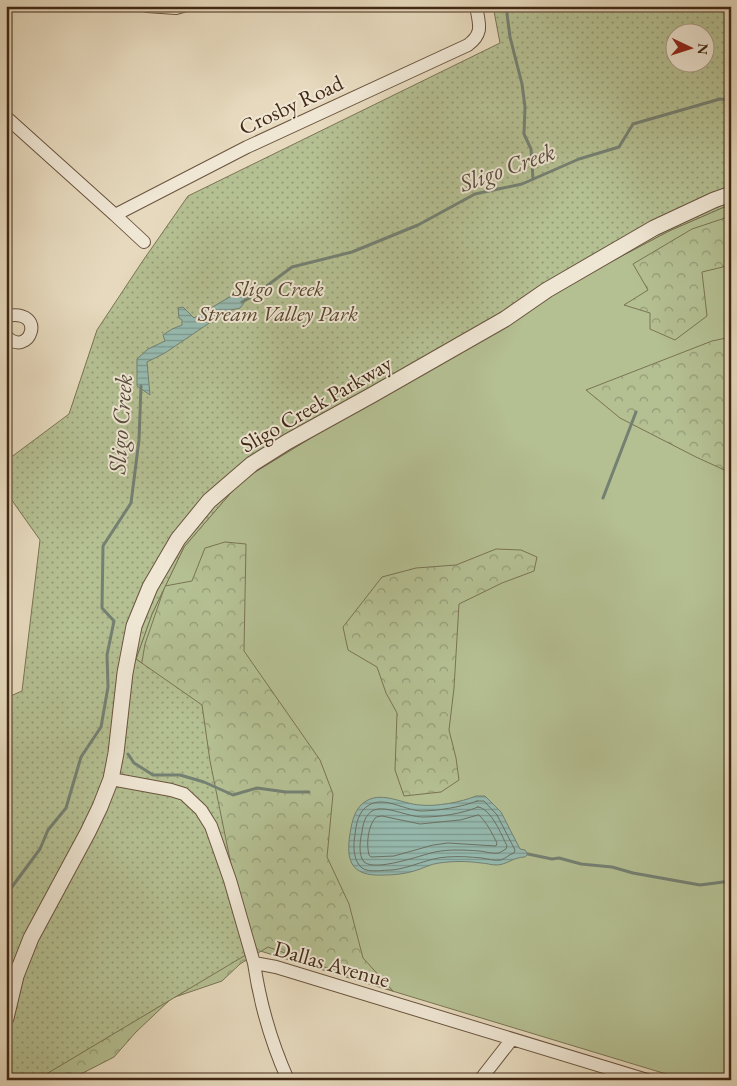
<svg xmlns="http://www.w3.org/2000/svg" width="737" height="1086" font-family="'EB Garamond',serif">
<defs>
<pattern id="forest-crowns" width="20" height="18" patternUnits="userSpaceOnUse" patternTransform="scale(1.25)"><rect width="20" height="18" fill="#b4bf92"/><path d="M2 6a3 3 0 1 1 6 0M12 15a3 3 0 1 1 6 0" fill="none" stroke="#949b76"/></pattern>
<pattern id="park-dots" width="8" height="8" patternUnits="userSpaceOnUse" patternTransform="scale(1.25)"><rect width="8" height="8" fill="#b4bf92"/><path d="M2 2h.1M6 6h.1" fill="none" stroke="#949b76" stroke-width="1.8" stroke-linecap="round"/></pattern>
<pattern id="water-rules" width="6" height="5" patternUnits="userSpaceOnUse" patternTransform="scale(1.25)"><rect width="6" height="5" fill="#96bab0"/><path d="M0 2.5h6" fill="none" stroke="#7c978e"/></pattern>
</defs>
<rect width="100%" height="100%" fill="#e6d9bd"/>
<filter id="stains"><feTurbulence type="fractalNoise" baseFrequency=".004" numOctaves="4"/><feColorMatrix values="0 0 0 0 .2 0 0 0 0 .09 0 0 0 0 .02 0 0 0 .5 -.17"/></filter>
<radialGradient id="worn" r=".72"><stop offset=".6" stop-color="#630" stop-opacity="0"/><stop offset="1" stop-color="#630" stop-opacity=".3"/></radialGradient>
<path fill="#b4bf92" stroke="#7a7453" d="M 731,204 L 731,1080 L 686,1080 L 247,947 L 169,683 L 136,659 L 152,614 L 184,547 L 242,480 L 314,436 L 472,346 L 580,278 L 669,231 Z"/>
<path fill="url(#forest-crowns)" stroke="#7a7453" d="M 731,216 L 731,265 L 702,272 L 707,316 L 675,340 L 650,329 L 650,313 L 624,305 L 648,290 L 633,264 L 692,229 Z
M 731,337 L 731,473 L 696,457 L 620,418 L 586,390 L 712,341 Z
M 225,542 L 246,544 L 244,651 L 320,760 L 333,794 L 327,857 L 349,904 L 363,958 L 393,991 L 268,947 L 240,964 L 222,981 L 172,998 L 136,1032 L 114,1057 L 79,1075 L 76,1080 L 19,1080 L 129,739 L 145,644 L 165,586 L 192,581 L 205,548 Z
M 496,549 L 521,550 L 537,557 L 534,571 L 502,583 L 459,604 L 454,688 L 449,730 L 456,758 L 459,780 L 441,792 L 404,796 L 395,770 L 397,713 L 386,693 L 377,667 L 348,650 L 343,627 L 382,577 L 416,568 L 456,565 Z"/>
<path fill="url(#park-dots)" stroke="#7a7453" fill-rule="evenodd" d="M 493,6 L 731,6 L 731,204 L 669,231 L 580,278 L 471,346 L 314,436 L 242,480 L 184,547 L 152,614 L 136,659 L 202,705 L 210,761 L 249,953 L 43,1076 L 43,1080 L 6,1080 L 6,698 L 22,691 L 40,540 L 6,492 L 6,461 L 69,414 L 97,330 L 142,262 L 188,196 L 500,43 ZM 674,32 L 704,32 L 704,62 L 674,62 Z"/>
<path fill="url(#water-rules)" stroke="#748072" d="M 246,293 L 244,303 L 240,308 L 227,311 L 165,353 L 147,362 L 150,395 L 137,386 L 137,359 L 148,349 L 165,341 L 163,335 L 172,329 L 182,325 L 182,320 L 179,318 L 178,308 L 183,307 L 194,318 L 233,295 Z
M 476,796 L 485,796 L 501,812 L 520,849 L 525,850 L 528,854 L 525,857 C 513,857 507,865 496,865 C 491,865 486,863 481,863 C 467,861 453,861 439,863 C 430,864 422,869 414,871 C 404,874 394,875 384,875 C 349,877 345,859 351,828 C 353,817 357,805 368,800 C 384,792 403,804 420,805 C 435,807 462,802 476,796 Z"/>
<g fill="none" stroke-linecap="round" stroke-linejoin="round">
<path stroke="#6c7162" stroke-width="1" d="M 477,801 L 484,801 L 497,815 L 515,850 L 514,853 C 510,854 506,858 501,860 C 495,861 488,859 482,858 C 471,857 459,856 447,857 C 428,858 411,868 392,870 C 383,870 369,873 362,868 C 353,861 353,845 355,835 C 356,825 358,811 369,805 C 384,796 404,810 421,811 C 437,811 462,807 477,801 Z
M 478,807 C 491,808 502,836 507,846 L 506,849 L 499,853 C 493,854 487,852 480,851 C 465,850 449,849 435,852 C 421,855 376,872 364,862 C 358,855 360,840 362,832 C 363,824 365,814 374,810 C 385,805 409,817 422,817 C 440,817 461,814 478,807 Z
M 479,815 C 487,823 492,833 497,843 L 496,846 L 448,843 L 433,845 L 394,856 L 371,857 L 369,855 C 366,843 368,826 376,817 L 382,816 L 420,824 L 460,820 Z"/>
<path stroke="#748072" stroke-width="3" d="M 506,6 L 510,37 L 522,84 L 525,107 L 524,134 L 531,149 L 533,179
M 242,302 L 253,296 L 292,267 L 352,252 L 418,225 L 475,194 L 522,184 L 579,159 L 619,147 L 633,124 L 720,99 L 731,100
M 603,498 L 636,412
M 128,754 L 134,763 L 153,775 L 180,775 L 204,782 L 233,795 L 257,788 L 286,792 L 309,792
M 528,854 L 552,859 L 559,858 L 581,864 L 612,867 L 633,873 L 700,885 L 731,881
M 6,895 L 40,849 L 48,830 L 66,808 L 81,757 L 101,727 L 108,687 L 107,655 L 114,621 L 102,608 L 103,546 L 131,503 L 139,440 L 141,386"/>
<g stroke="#6a543e" stroke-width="14">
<path id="minor" d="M 147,6 L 176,8 L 183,6
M 6,117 L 115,215 L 247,147 L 468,45 C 484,33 479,24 476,6
M 115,215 L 144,242
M 6,316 C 49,308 29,360 6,336
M 111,779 L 171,790 L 184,794 L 201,810 L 211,826 L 230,880 L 254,963 L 276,967 L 647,1080
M 254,963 C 260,1004 271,1042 288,1080
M 480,1080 L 512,1039"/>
</g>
<g stroke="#6a543e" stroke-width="17">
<path id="tertiary" d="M 6,1018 L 16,976 L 31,938 L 88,832 L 100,807 L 111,779 L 116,753 L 125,673 L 134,626 L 150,587 L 178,539 L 209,501 L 252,464 L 287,442 L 372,395 L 505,319 L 547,290 L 654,228 L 714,200 L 731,194"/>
</g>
<use href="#minor" stroke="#efe6d4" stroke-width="12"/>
<use href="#tertiary" stroke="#efe6d4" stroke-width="15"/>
</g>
<g text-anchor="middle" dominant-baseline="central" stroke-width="4" stroke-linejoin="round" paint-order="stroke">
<g font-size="22" fill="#412814" stroke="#efe6d4">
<text transform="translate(291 105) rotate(-25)">Crosby Road</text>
<text transform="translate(316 404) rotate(-30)">Sligo Creek Parkway</text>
<text transform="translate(332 964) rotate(16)">Dallas Avenue</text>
</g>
<g font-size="22" font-style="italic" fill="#58462d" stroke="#efe6d4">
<text x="278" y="288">Sligo Creek<tspan x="278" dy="25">Stream Valley Park</tspan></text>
</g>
<g font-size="24" font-style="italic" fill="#564c3b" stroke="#efe6d4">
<text transform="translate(507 167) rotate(-20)">Sligo Creek</text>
<text transform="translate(120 424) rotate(-86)">Sligo Creek</text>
</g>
</g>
<rect width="737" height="1086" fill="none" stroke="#e6d9bd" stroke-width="25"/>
<rect x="8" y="8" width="722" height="1071" fill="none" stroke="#412814" stroke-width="2.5"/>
<rect x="12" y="12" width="712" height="1061" fill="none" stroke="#412814"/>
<g transform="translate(690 48) rotate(94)"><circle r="24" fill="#efe6d4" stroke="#a99a87"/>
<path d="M0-4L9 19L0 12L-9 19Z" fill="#8f2418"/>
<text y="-8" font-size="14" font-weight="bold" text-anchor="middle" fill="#412814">N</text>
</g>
<rect width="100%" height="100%" filter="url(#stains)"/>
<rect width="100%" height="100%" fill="url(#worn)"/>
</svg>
